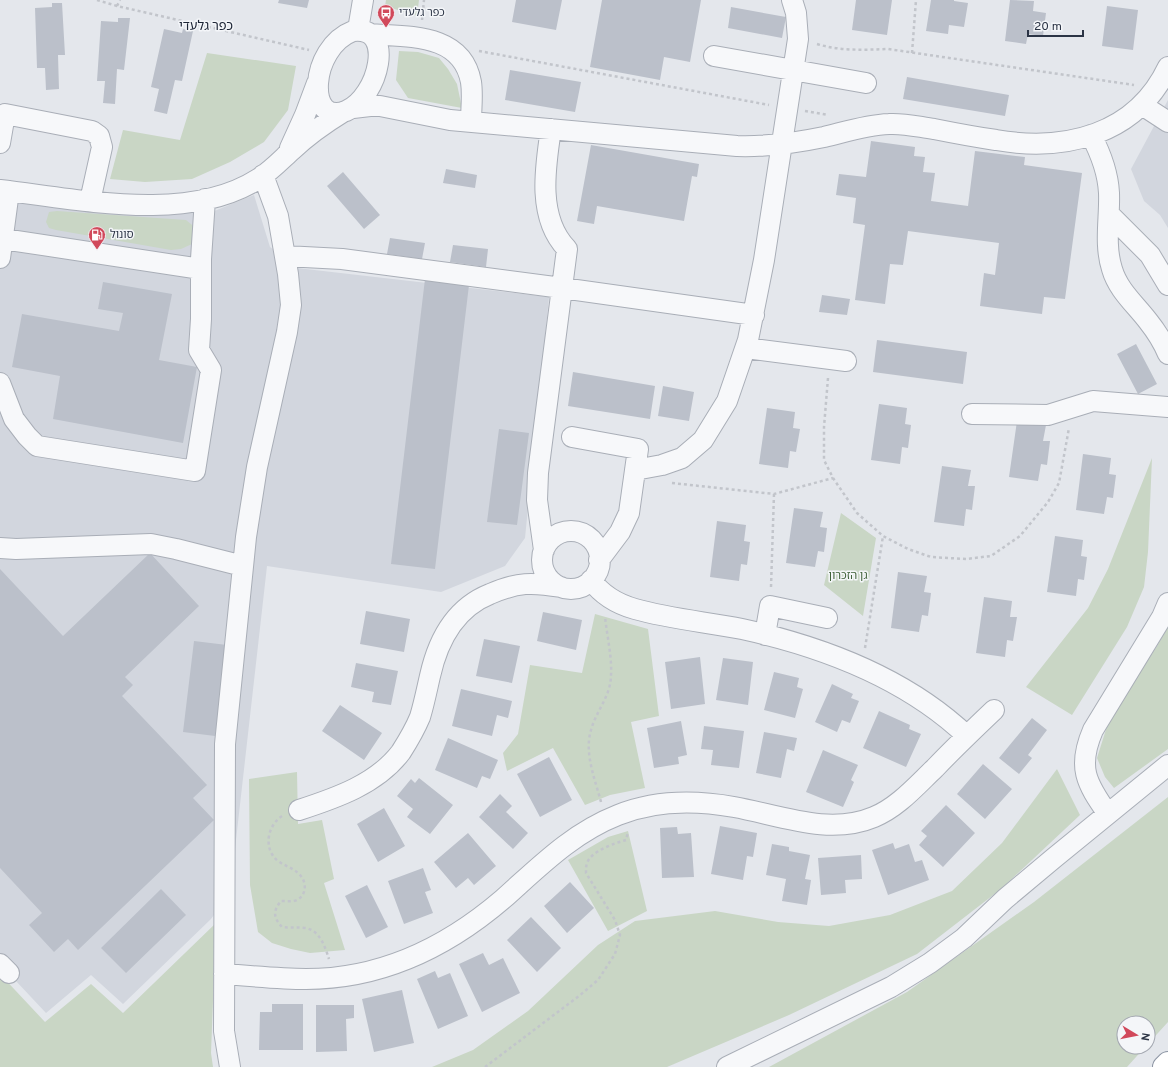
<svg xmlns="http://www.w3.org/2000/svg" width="1168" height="1067" font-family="Overpass,'Noto Sans Hebrew',sans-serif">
<rect width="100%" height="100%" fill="#e4e7ec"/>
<path fill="#d2d6de" d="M 1168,100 L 1168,228 L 1160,215 L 1144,201 L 1131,169 Z
M 254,195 L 270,247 L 297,268 L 549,297 L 525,538 L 505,566 L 441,592 L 267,566 L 230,893 L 211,919 L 123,1004 L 91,975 L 46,1013 L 0,964 L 0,201 L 173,213 L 212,212 Z"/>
<path fill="#c9d6c5" d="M 386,0 L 419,0 L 417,16 L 385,6 Z
M 399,51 L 418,52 L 439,58 L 448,69 L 457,84 L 462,108 L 408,98 L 396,80 Z
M 207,53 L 296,66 L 288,110 L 264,142 L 230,162 L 192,179 L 145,182 L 110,179 L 123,130 L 180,140 Z
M 57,211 L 186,220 L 197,229 L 192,244 L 181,249 L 171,250 L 56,230 L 49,228 L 46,222 L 49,212 Z
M 1152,458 L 1148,552 L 1144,587 L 1127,627 L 1072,715 L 1026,687 L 1088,608 L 1108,569 Z
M 841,513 L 876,538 L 863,616 L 824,585 Z
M 595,614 L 648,629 L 659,716 L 631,722 L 645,788 L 610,795 L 585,805 L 553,748 L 507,771 L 503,753 L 518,734 L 530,665 L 582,673 Z
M 1168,627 L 1168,749 L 1114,788 L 1105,777 L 1097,758 L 1108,723 L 1157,646 Z
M 1057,769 L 1080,815 L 1001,889 L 917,954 L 789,1015 L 667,1067 L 432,1067 L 473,1050 L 528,1011 L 598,945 L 635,921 L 715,911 L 778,922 L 829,926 L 890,915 L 952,891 L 1002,843 Z
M 297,772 L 298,824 L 322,820 L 334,879 L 324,883 L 345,950 L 310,953 L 291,949 L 272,943 L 258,932 L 250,885 L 249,779 Z
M 1168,797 L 1168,1022 L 1148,1044 L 1148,1023 L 1124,1023 L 1124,1047 L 1145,1047 L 1127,1067 L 769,1067 L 907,992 L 1034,902 Z
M 628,831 L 647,911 L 608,931 L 568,860 L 608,837 Z
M 216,923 L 211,1053 L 213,1067 L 0,1067 L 0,974 L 45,1022 L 91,984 L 123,1013 Z"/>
<path fill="#bbc0ca" d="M 279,0 L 309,0 L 307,8 L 278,3 Z
M 516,0 L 562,0 L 556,30 L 512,22 Z
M 602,0 L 701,0 L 690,62 L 664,57 L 660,80 L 590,67 Z
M 856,0 L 892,0 L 887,35 L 852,30 Z
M 931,0 L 954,0 L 954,1 L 968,3 L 964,27 L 949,25 L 948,34 L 926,31 Z
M 1010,0 L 1034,1 L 1033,11 L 1046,13 L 1043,36 L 1028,34 L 1026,44 L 1005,41 Z
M 52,3 L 62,3 L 65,55 L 58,55 L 59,89 L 46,90 L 45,68 L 37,68 L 35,8 L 52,7 Z
M 1107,6 L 1138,10 L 1133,50 L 1102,46 Z
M 731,7 L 786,17 L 782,38 L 728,28 Z
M 118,18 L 130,18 L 124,70 L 117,69 L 115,104 L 103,103 L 105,81 L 97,81 L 101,21 L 118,22 Z
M 164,29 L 182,33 L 183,29 L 193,31 L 182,81 L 175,80 L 167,114 L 154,111 L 159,89 L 151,87 Z
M 510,70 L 581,82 L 575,112 L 505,100 Z
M 907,77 L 1009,95 L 1005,116 L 903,99 Z
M 871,141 L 915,147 L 914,156 L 925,157 L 923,172 L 935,173 L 931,201 L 968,206 L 975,151 L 1025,157 L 1024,165 L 1082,173 L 1065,299 L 1044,297 L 1042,314 L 980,306 L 984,273 L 995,275 L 999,243 L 908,231 L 903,265 L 890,264 L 885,304 L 855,300 L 865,225 L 853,223 L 856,198 L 836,195 L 839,174 L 866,177 Z
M 591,145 L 699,164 L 697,177 L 692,176 L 684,221 L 597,206 L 594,224 L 577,221 Z
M 446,169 L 477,175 L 475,188 L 443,183 Z
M 343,172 L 380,215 L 364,229 L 327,186 Z
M 390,238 L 425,243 L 422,259 L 387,254 Z
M 453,245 L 488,249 L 486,267 L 450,262 Z
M 425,279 L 469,285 L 435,569 L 391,564 Z
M 103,282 L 172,294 L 159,360 L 197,367 L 183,443 L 53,419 L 60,376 L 12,367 L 22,314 L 119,331 L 123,313 L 98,309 Z
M 822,295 L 850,299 L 847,315 L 819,312 Z
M 877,340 L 967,352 L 963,384 L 873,372 Z
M 1136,344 L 1157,384 L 1138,394 L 1117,354 Z
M 573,372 L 655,386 L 650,419 L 568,406 Z
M 663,386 L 694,392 L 689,421 L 658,416 Z
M 879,404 L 907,408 L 905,424 L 911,425 L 908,448 L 902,447 L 900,464 L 871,460 Z
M 767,408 L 795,412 L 793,428 L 800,429 L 796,452 L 790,451 L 788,468 L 759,464 Z
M 1017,421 L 1046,425 L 1043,441 L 1050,441 L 1047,465 L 1041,464 L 1038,481 L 1009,477 Z
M 499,429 L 529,433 L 517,525 L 487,522 Z
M 1083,454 L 1111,458 L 1109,474 L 1116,475 L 1113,498 L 1107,497 L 1104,514 L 1076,510 Z
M 942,466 L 971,470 L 968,486 L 975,486 L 972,510 L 966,509 L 964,526 L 934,522 Z
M 794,508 L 823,512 L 820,527 L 827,528 L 824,552 L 818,551 L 815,567 L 786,563 Z
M 717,521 L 746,525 L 744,541 L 750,542 L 747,565 L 741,564 L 739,581 L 710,577 Z
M 1055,536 L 1083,540 L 1081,556 L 1087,557 L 1084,580 L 1078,579 L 1076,596 L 1047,592 Z
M 150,553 L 199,606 L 125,677 L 133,685 L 122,696 L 207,785 L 193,798 L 214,820 L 78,950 L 68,939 L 54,952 L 29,925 L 42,913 L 0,868 L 0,569 L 63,636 Z
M 898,572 L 927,576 L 924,592 L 931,593 L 928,616 L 922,615 L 919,632 L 891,628 Z
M 984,597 L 1012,601 L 1010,617 L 1017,617 L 1013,641 L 1007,640 L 1005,657 L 976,653 Z
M 366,611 L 410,619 L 404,652 L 360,644 Z
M 543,612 L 582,620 L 576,650 L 537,641 Z
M 484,639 L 520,646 L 512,683 L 476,676 Z
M 194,641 L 227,645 L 215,736 L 183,732 Z
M 700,657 L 705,704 L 671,709 L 665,662 Z
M 723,658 L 753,662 L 748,705 L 716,700 Z
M 356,663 L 398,671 L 391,705 L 372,702 L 374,692 L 351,687 Z
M 774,672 L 799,678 L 797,687 L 803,689 L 795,718 L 764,710 Z
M 832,684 L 853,694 L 851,698 L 859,701 L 850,723 L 842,720 L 837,732 L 815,722 Z
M 461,689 L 512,701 L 508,718 L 497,715 L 492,736 L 452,726 Z
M 340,705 L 382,733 L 364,760 L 322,731 Z
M 879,711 L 910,725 L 909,729 L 921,734 L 906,767 L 863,748 Z
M 1032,718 L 1047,730 L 1028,755 L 1032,758 L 1019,774 L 999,758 Z
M 681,721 L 687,755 L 678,757 L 679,764 L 654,768 L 647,728 Z
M 704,726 L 744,731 L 739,768 L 711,765 L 713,750 L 701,749 Z
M 764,732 L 797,738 L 794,751 L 787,749 L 781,778 L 756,773 Z
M 448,738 L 498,760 L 490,779 L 482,776 L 477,788 L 435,770 Z
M 823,750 L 858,765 L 851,780 L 854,782 L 843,807 L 806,792 Z
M 549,757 L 572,800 L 540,817 L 517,774 Z
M 983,764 L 1012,789 L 985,819 L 957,794 Z
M 419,778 L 453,805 L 430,834 L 407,817 L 413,809 L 397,796 L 411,779 L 415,783 Z
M 500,794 L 512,806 L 506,812 L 528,833 L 513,849 L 479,817 Z
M 946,805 L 975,833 L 943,867 L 919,845 L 927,836 L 921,831 Z
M 384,808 L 405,846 L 378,862 L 357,824 Z
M 720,826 L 757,833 L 753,857 L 747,856 L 743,880 L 711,874 Z
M 677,827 L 678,834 L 691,833 L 694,877 L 662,878 L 660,828 Z
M 468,833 L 496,866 L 474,885 L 468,878 L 456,888 L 434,862 Z
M 893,843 L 895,849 L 909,844 L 915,862 L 922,860 L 929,880 L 888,895 L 872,850 Z
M 772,844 L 789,847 L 789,851 L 810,855 L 805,879 L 811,880 L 807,905 L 782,901 L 786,879 L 766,875 Z
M 861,855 L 862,879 L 845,880 L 846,893 L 821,895 L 818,858 Z
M 423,868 L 431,890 L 425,892 L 433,913 L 404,924 L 388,881 Z
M 570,882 L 594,908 L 567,933 L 544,906 Z
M 367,885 L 388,927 L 366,938 L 345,896 Z
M 161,889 L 186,915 L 126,973 L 101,948 Z
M 531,917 L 561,948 L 537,972 L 507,940 Z
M 483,953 L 489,965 L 503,958 L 520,993 L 482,1012 L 459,964 Z
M 435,971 L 438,978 L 450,973 L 468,1016 L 438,1029 L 417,979 Z
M 402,990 L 414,1043 L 374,1052 L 362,999 Z
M 272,1004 L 303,1004 L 303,1050 L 259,1050 L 260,1012 L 272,1012 Z
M 316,1005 L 354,1005 L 354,1018 L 346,1019 L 347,1051 L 316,1052 Z"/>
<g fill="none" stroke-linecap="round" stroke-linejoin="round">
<g stroke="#a9aeb7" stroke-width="22">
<path id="minor" d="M 358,30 L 363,0
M 353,31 C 396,25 379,97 346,111 C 306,127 309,48 353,31 Z
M 370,34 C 409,37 462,33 471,82 C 473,95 471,109 471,122
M 714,56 L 866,83
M 1142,105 L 1168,122
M 353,108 L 370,106 L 380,106 L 450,120 L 737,146 C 767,147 795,143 824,137 C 845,132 866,125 889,124 C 904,123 919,127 934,129 C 954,133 975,137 996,140 C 1065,152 1136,135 1168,67
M 1091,135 C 1101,154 1108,172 1109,193 C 1110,218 1104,244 1112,269 C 1118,290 1135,304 1148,321 C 1156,331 1163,342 1168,354
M 0,143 L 5,114 L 92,131 L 99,136 L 102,147 L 90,201
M 290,148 L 305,115 L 317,83
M 0,190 C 78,199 188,224 258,179 C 271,171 281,160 292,150 C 308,135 325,123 343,112
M 1109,214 L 1150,255 L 1168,285
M 3,239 L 201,269
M 285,256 L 342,259 L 562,288 L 754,315
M 0,258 L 9,191
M 746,348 L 846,361
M 0,383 L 14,419 L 27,436 L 37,446 L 195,471 L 211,370 L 199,350 L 201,319 L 201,259 L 205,199
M 972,414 L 1048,415 L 1093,401 L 1168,407
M 572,437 L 638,449 L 629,513 L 620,532 L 599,560
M 635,470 L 662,465 L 682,458 L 703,440 L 727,401 L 748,340 L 764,260 L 798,39 L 796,13 L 792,0
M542 560a29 29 0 1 1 58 0a29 29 0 1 1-58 0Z
M 0,548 L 16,549 L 151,544 L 176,549 L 243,566
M 544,550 L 537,500 L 538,473 L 567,249 C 537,218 545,168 551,129
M 591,580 C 602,595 617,604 635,609 C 670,619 707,622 742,629 C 824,647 906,678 967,736
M 765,635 L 770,606 L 827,618
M 299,810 C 336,798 377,784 401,752 C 408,741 415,729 420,717 C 424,704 427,689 430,676 C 438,640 455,608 490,594 C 518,582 532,582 561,587
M 1108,814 C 1086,783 1077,767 1093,730 L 1162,617 L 1168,603
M 0,964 L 9,973
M 224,974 C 251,976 279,979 306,979 C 381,979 447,947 503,899 C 539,867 572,833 618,815 C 655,800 695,800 734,807 C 779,815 829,836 874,817 C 898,807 916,786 935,768 C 954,748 974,729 994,710
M 230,1067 L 224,1031 L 225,744 L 246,537 L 257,467 L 287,332 L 291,305 L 288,274 L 278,216 L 263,175
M 727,1067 L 891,987 L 930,963 L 964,938 L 1005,899 L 1054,858 L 1168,765"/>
</g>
<g stroke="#8b94a3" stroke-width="24">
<path id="highway" d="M 1164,1067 L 1168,1063"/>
</g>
<path stroke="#c2c5cb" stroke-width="2.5" stroke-dasharray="3 3" stroke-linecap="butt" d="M 97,0 L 117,6 L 309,50
M 117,6 L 120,0
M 422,20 L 424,0
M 817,44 C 840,51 863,50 888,49 L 1134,85
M 479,51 L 769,105
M 912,53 L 916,0
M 805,111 L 828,115
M 828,378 L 824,427 L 824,460 L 833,478 L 857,513 L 883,536 L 908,549 L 931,557 L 966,559 L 991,556 L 1020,536 L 1048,502 L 1059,483 L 1069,428
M 672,483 L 774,494 L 833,478
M 771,587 L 774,494
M 865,648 L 883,536
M 601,802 C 595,779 584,753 591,730 C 596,711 611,696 611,675 C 612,656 607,636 605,617
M 282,816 C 267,826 263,849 278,861 C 285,866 293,868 299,874 C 307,881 307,895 297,900 C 293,902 285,901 281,901 C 273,911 273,917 282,927 C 290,928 297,927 305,928 C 320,930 325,947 329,959
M 485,1067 L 579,996 L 598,980 L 615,954 L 620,935 L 615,920 L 586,873 C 586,869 586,866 587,863 C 591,851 615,843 626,840 L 628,832"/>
<use href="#minor" stroke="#f7f8fa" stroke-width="20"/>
<use href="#highway" stroke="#fff" stroke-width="22"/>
</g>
<defs>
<g id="bus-pin" transform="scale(0.9)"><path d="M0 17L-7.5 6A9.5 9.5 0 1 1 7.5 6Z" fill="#d1495b" stroke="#f4f6f9"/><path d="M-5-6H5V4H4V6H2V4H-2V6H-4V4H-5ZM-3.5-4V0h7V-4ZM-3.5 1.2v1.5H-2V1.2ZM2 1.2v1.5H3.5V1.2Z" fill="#fff"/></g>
<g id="fuel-pin" transform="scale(0.9)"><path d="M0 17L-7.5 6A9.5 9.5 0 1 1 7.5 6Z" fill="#d1495b" stroke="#f4f6f9"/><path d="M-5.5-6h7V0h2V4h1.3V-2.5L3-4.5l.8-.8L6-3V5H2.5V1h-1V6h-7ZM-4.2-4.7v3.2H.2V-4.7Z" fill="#fff"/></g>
</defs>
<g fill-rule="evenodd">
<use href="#bus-pin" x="386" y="13"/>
<use href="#fuel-pin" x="97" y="235"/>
</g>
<g text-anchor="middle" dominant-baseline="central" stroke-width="3" stroke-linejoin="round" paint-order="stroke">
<g font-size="11" fill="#2b3445" stroke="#f4f6f9" text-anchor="start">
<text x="399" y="13">כפר גלעדי</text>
<text x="110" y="235">סונול</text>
</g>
<g font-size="11" fill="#3f6138" stroke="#f4f6f9">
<text x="848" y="576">גן הזכרון</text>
</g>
<g font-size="13" fill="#1d2536" stroke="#f4f6f9">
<text x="206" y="27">כפר גלעדי</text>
</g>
</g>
<g transform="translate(1136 1035) rotate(100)"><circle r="19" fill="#f4f6f9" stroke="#a4a8b1"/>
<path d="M0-3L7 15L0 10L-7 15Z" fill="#d1495b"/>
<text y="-6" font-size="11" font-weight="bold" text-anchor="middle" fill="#2b3445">N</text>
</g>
<path d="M1028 30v6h55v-6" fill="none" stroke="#2b3445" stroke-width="2"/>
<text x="1034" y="30" font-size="12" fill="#2b3445" stroke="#f4f6f9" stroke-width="3" paint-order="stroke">20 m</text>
</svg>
